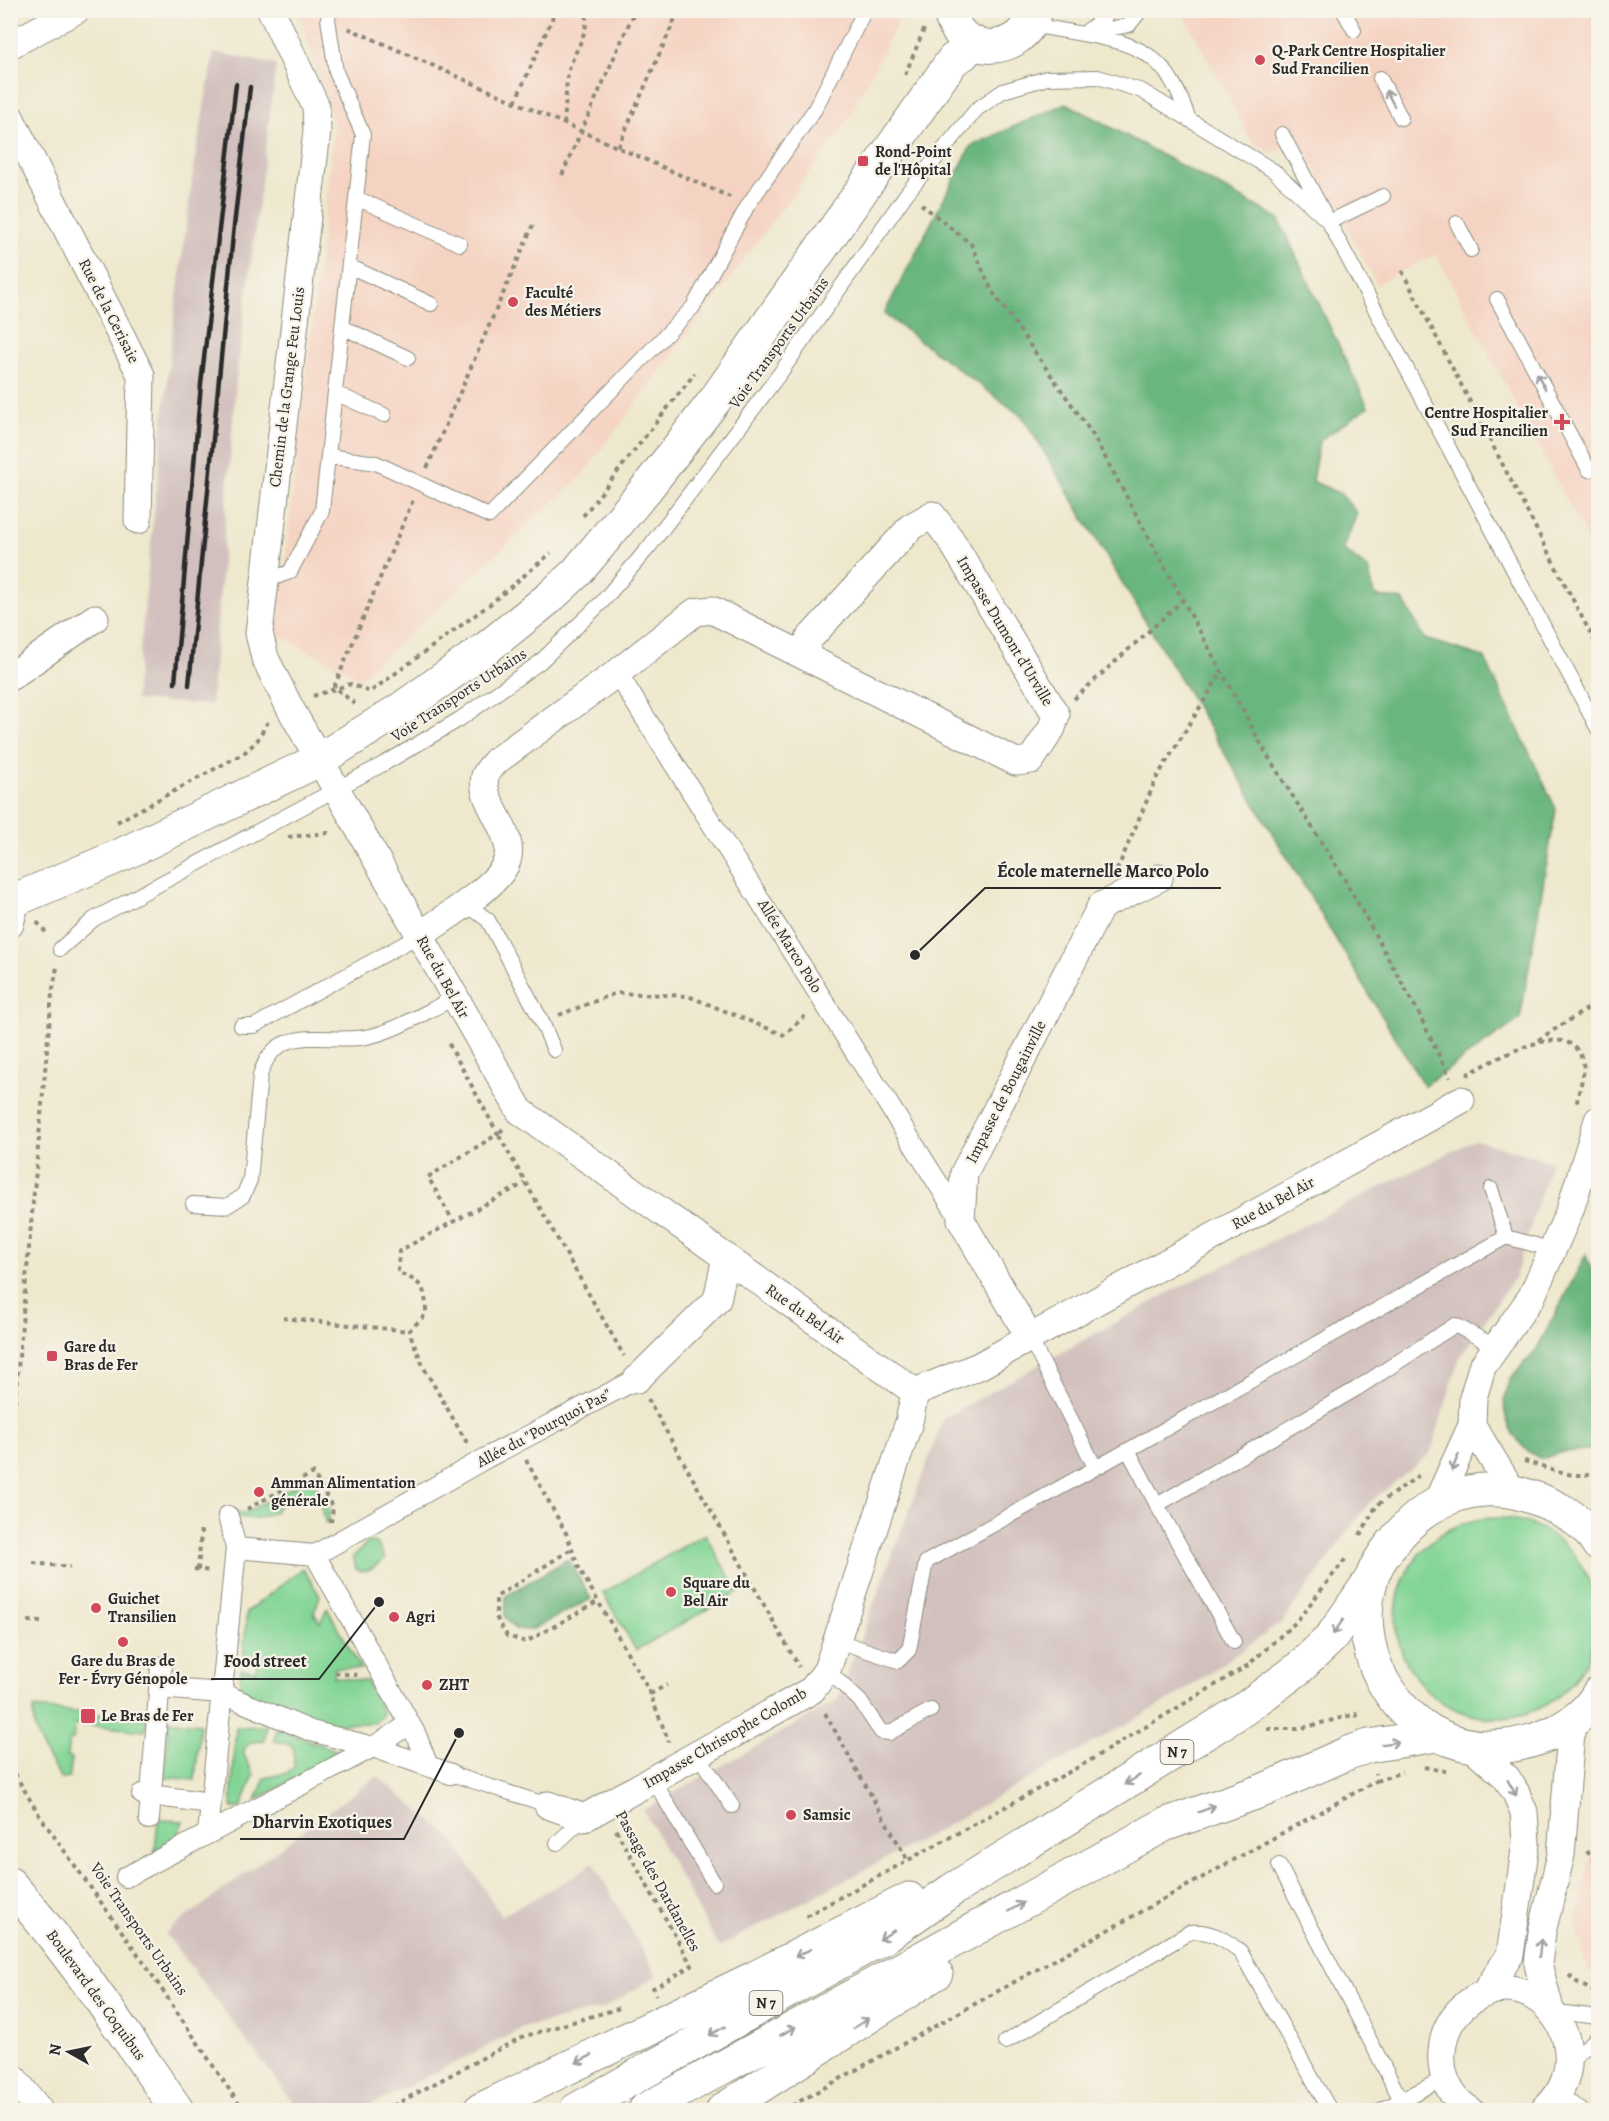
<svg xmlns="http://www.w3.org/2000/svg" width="1609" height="2121" font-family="Alegreya,serif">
<rect width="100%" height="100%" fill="#f7f3e8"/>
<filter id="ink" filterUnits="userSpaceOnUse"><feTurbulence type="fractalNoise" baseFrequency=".0167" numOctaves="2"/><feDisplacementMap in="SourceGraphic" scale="12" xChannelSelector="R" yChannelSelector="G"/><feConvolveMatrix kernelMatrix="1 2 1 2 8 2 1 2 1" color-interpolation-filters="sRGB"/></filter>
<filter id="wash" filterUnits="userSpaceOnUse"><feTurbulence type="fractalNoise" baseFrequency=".008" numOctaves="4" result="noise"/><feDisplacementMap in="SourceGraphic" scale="24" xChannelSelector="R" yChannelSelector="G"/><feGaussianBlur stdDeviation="1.35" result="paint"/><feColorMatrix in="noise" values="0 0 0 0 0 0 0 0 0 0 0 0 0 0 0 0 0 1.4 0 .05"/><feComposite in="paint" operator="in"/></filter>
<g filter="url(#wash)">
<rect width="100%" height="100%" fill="#eee8cd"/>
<path fill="#f5d3c2" d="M 298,11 L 904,11 L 845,125 L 580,478 L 360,679 L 277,634 L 334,125 Z
M 1182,11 L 1598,11 L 1598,559 L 1436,254 L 1377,284 L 1299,140 L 1273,153 L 1253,144 Z
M 1598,1826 L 1598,1981 L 1588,1971 L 1575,1926 Z"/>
<path fill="#d1c0bd" d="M 214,52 L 276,65 L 236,380 L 211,705 L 135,700 L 171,344 L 194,164 Z
M 1475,1140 L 1551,1161 L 1515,1277 L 1460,1357 L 1430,1454 L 1368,1504 L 1282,1622 L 1178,1695 L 926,1837 L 719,1947 L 643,1810 L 837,1701 L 944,1418 L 1172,1291 Z
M 377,1776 L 453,1839 L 501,1916 L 577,1875 L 593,1862 L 657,1976 L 604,2008 L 523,2028 L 362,2110 L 299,2110 L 165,1933 Z"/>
<path fill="#83d596" stroke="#578060" stroke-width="1.5" d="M 311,1477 L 330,1510 L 328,1523 L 325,1522 C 325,1494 287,1484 275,1512 L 254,1519 L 232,1516 L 232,1511 L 245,1513 Z
M1396 1618a100 100 0 1 1 200 0a100 100 0 1 1-200 0Z
M 705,1534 L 738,1592 L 636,1650 L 603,1593 Z
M 368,1542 L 377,1543 L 385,1559 C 376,1565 367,1575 356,1569 L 353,1557 Z
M 303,1568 L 320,1596 L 314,1613 L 320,1623 L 327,1608 L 361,1669 L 335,1668 L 334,1677 L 367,1681 L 383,1714 L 375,1723 L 312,1724 L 239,1694 L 241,1669 L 256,1671 L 257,1660 L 243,1658 L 247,1612 Z
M 34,1708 L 147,1719 L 145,1731 L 75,1724 L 73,1740 L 69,1740 L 67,1757 L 72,1758 L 69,1778 L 62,1779 C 47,1759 30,1732 34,1708 Z
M 169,1721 L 200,1724 L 195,1780 L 164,1777 Z
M 267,1726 L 264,1741 L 251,1742 L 244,1749 L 244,1755 L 254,1775 L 241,1808 L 233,1808 L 231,1804 L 236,1727 Z
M 277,1729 L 343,1753 L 256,1800 L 265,1778 L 287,1773 L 294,1767 L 294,1749 L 288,1744 L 274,1741 Z
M 158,1820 L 183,1821 L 177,1837 L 155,1852 Z"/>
<path fill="#6ab67f" stroke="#4a7055" stroke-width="1.5" d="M 1066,103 L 1278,218 L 1368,407 L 1319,441 L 1312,481 L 1341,494 L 1357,513 L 1343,549 L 1368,569 L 1375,596 L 1403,600 L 1425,639 L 1484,657 L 1556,809 L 1520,1019 L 1424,1086 L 1023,417 L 884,314 L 971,146 Z
M 1586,1254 L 1598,1290 L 1598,1449 L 1562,1452 L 1542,1459 C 1512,1446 1495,1410 1510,1380 C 1517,1368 1531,1360 1537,1348 C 1554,1317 1570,1286 1586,1254 Z
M 568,1559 L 591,1599 L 531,1630 L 515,1629 L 505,1617 L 506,1596 Z"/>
</g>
<g filter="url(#ink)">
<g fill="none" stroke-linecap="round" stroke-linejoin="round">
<g stroke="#8c8a7c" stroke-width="16">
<path id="service" d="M 1343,10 L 1354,30
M 1031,25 L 1083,34 L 1129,25 L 1141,10
M 1087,31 L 1105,17 L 1106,10
M 1083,34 C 1146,45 1168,58 1189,120
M 1380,78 L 1401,118
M 1282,134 L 1598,729
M 356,198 L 460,244
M 1329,222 L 1383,196
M 1457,223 L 1471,250
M 349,266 L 431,304
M 1497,299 L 1589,470
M 342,327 L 408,358
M 335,393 L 384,415
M 328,456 L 376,463 L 489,516 L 693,307 L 748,205 L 815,109 L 865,10
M 265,581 L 290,572 L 322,511 L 363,135 L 336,72 L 328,19 L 330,10
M 466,904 L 488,920 L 542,1022 L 554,1050
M 60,949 L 94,919 L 387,762 L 460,719 L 540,662 L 602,602 L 649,547 L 781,372 L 907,193 L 977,109 L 1003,91 L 1047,78 L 1098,77 L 1142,91 L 1274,171 L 1329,222
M 241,1026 L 254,1026 L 420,935
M 1491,1189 L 1506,1237
M 193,1204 L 227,1206 L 243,1196 L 250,1180 L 260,1076 C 275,1021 325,1044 366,1037 C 397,1031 426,1011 455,998
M 1030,1338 L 1095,1467
M 1157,1505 L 1128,1450 L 1506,1237 L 1539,1246 L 1551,1252
M 835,1640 L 898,1661 L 909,1650 L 926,1562 L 1128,1450
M 1234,1642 L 1157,1505 L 1356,1389 L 1455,1325 L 1496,1347
M 827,1670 L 860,1701 L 881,1732 L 889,1733 L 931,1710
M 698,1755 L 732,1806
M 451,1774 L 548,1805
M 653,1779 L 714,1883
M 557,1843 L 584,1818
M 1279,1865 L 1401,2100
M 1557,2012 L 1598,2017
M 1005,2042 L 1190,1932 C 1211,1930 1224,1939 1240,1951 L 1330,2110
M 1572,2059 L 1598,2037
M 1560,2095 L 1581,2110
M 1381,2110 L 1445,2078"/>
</g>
<g stroke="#8c8a7c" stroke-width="22">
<path id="pedestrian" d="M 617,673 L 961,1220
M 236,1548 L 315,1555
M 315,1555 L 486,1458 L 637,1379
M 315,1555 L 416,1735 L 428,1766
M 159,1688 L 221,1693 L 311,1731 L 373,1747 L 410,1724
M 142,1794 L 211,1803
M 149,1819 L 161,1667
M 208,1834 L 236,1548 L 228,1516
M 126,1877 L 373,1747 L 451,1774"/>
</g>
<g stroke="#8c8a7c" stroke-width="29">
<path id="minor" d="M 271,10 L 316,107 L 317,131 L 259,633 L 265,658 L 290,708 L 520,1111 L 915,1392 L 979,1366 L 1461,1100
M 10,45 L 76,10
M 10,117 L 141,375 L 138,520
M 10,677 L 95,618
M 10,924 L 16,899
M 420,935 C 443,919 488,892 503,869 C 524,838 478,804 485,776 C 487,771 493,765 496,761 L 617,673 L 695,612 L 712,610 L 1016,762 L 1031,760 L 1052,728 L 1056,715 L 951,540 L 932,515 L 911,527 L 809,639 L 804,655
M 1030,1338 L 961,1220 L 964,1173 L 1101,906 L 1159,878
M 637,1379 L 717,1300 L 726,1257
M 1472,1425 L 1512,1491
M 1437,1502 L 1472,1425 L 1473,1398 L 1482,1367 L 1532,1296 L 1570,1210 L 1598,1120
M 1472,1747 L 1506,1777 L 1516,1793 L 1524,1812 L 1526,1843 L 1510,1955 L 1484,1994
M 548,1805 L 584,1818 L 812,1690 L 827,1670 L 909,1422 L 915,1392
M 1549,2005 L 1538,1964 L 1542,1932 L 1561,1855 L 1572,1721
M 10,2074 L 39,2110
M 1470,2110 C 1450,2098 1440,2075 1442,2052 C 1443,2035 1450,2019 1463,2007 C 1531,1947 1609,2052 1544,2110"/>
</g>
<g stroke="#8c8a7c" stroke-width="35">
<path id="tertiary" d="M 950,10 C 957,59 1022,58 1036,10
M 10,902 L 119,856 L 319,760 L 401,709 L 488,647 L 549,598 L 577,572 L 646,489 L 715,400 L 953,60 L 963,54 L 973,42"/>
</g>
<g stroke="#8c8a7c" stroke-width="35">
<path id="secondary" d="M 10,1884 C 72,1955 124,2033 177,2110"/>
</g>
<g stroke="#8c8a7c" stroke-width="35">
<path id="primary" d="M 1598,1544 C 1584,1519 1552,1503 1525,1495 C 1471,1479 1423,1502 1391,1545 C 1383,1555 1374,1568 1371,1581 C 1349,1660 1405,1746 1489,1747 C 1528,1747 1577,1730 1598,1694
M 480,2110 L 756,1977 L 909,1899
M 576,2110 L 884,1937 L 952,1890 L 1244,1709 L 1298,1669 L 1330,1639 L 1371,1579
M 645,2110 L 1164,1825 L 1264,1790 L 1348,1753 L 1369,1746 L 1437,1735
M 723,2110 L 936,1973"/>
</g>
<path stroke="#8c8a7c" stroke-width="4" stroke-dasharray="4.5 4.5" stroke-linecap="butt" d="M 348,28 L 730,197
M 905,75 L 925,27
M 515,102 L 556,10
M 564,124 C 566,106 565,87 569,70 C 574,50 591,32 585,10
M 618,147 L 679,10
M 562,175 L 635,10
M 921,204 L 971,244 L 992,291 L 1093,435 L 1267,755 L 1342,875 L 1416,1008 L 1450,1078
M 1402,271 L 1598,648
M 427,468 L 533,225
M 583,516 L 695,373
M 313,696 L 351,684 L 370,692 L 489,605 L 551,553
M 1074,699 L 1182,601
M 355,704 L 334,687 L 413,500
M 117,822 L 244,753 L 257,741 L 269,720
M 288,837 L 328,833 L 331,836
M 1117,870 L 1157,777 L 1221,673
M 37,922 L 48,935
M 559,1015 L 616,993 L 688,996 L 784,1035 L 807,1014
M 1538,1040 L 1598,1002
M 449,1044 L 498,1134 L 428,1177 L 453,1221
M 1468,1076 L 1469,1073 C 1493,1062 1572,1012 1583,1063 C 1586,1075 1577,1092 1577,1105
M 503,1129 L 498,1134 L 624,1356
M 283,1318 L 409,1331
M 648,1399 L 799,1667
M 467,1443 L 424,1368 L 409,1331 L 426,1314 C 426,1288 423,1282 398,1273 L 399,1251 L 525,1183
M 10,1456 L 52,994 L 57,967
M 526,1460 L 567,1535 L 578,1566 L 648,1689 L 669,1742
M 1524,1461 C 1549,1468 1573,1482 1598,1471
M 247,1509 L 313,1473 L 333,1508 L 331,1522
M 1360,1535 L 1377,1505 L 1421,1474
M 570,1550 L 496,1597 L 496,1617 L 507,1636 L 526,1642 L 599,1601
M 33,1563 L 70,1567
M 194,1569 L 211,1571
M 198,1570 L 201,1532 L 198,1532
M 28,1621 L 41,1622
M 246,1663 L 256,1665
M 335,1673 L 358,1675
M 650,1694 L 667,1685
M 825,1713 L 908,1861
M 1267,1729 L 1298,1729 L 1356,1714 L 1359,1720
M 10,1766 L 41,1818 L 142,1960 L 243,2110
M 1424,1767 L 1449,1772
M 1376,1781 L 1402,1772
M 616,1830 L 692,1966 L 653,1988 L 656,1995
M 1587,1851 L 1598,1867
M 806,1916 L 1082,1765 L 1247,1666 L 1296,1622 L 1347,1557
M 1569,1975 L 1575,1981 L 1598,1994
M 385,2110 L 522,2037 L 620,2008
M 784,2110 L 1376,1781 L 1375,1773"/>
<use href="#service" stroke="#fff" stroke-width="14"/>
<use href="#pedestrian" stroke="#fff" stroke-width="20"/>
<use href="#minor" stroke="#fff" stroke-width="27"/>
<use href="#tertiary" stroke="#fff" stroke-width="33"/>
<use href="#secondary" stroke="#fff" stroke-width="33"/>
<use href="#primary" stroke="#fff" stroke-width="33"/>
<path stroke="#2b2b2b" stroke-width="4.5" d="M 175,683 L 201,384 L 236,84
M 189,685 L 233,235 L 250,87"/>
</g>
<defs><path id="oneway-shaft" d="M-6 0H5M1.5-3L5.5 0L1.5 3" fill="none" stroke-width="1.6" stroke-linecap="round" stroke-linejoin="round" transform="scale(1.5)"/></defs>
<g stroke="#a0a0a0">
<use href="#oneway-shaft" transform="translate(1390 98) rotate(-118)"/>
<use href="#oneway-shaft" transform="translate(1541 381) rotate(-118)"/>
<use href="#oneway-shaft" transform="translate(1455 1463) rotate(114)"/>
<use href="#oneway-shaft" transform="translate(1338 1627) rotate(125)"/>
<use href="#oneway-shaft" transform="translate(1390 1743) rotate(-9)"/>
<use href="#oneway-shaft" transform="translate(1132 1780) rotate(149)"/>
<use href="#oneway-shaft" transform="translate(1512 1788) rotate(61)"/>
<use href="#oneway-shaft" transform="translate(1207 1809) rotate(-20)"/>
<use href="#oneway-shaft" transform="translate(1016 1907) rotate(-30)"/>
<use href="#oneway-shaft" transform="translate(887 1935) rotate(147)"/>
<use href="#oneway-shaft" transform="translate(1540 1948) rotate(-84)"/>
<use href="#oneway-shaft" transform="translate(803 1953) rotate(153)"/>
<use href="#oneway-shaft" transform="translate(861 2023) rotate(-33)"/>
<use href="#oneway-shaft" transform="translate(717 2031) rotate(151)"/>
<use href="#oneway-shaft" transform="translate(788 2031) rotate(-29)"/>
<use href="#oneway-shaft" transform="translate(584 2059) rotate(154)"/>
</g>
</g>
<g fill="#d1495b" stroke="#f7f3e8" stroke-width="2">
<circle cx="1260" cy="60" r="6"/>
<rect x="857" y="155" width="12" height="12" rx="3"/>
<circle cx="513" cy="302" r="6"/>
<path d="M1559 413h6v6h6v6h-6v6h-6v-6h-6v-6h6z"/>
<rect x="46" y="1350" width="12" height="12" rx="3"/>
<circle cx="259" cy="1492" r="6"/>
<circle cx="671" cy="1592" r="6"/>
<circle cx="96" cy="1608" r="6"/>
<circle cx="394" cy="1617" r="6"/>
<circle cx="123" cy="1642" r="6"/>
<circle cx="427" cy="1685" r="6"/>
<rect x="80" y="1708" width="16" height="16" rx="3"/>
<circle cx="791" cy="1815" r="6"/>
</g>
<g text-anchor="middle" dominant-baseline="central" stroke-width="4.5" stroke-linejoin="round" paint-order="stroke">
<g fill="#f7f3e8" stroke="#686764" stroke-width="1.5">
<rect x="1160.5" y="1740" width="33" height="24" rx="4.5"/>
<rect x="749.5" y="1991" width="33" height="24" rx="4.5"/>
</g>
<g font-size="15" font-weight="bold" fill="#2b2b2b">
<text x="1177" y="1752">N 7</text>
<text x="766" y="2003">N 7</text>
</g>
<g font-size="16" font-weight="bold" fill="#2b2b2b" stroke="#f7f3e8" text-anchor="start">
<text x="1272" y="51">Q-Park Centre Hospitalier<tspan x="1272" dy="18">Sud Francilien</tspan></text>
<text x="875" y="152">Rond-Point<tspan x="875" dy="18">de l'Hôpital</tspan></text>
<text x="525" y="293">Faculté<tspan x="525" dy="18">des Métiers</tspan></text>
<text x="1548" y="413" text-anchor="end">Centre Hospitalier<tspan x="1548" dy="18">Sud Francilien</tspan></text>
<text x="64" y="1347">Gare du<tspan x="64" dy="18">Bras de Fer</tspan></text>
<text x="271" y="1483">Amman Alimentation<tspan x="271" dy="18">générale</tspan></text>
<text x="683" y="1583">Square du<tspan x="683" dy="18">Bel Air</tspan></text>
<text x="108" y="1599">Guichet<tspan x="108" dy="18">Transilien</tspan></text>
<text x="406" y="1617">Agri</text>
<text x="123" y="1661" text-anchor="middle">Gare du Bras de<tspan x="123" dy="18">Fer - Évry Génopole</tspan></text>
<text x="439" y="1685">ZHT</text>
<text x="101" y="1716">Le Bras de Fer</text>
<text x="803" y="1815">Samsic</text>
</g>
<g font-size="16" fill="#2b2b2b" stroke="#f7f3e8">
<text transform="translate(109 311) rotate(63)">Rue de la Cerisaie</text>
<text transform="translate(779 343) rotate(-54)">Voie Transports Urbains</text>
<text transform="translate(287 387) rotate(-83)">Chemin de la Grange Feu Louis</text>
<text transform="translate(1005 631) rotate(59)">Impasse Dumont d'Urville</text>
<text transform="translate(459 695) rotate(-33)">Voie Transports Urbains</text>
<text transform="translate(790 946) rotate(58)">Allée Marco Polo</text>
<text transform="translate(443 977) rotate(61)">Rue du Bel Air</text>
<text transform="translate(1006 1092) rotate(-63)">Impasse de Bougainville</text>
<text transform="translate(1273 1203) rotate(-29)">Rue du Bel Air</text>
<text transform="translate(805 1314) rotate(35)">Rue du Bel Air</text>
<text transform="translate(544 1428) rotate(-28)">Allée du "Pourquoi Pas"</text>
<text transform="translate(725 1738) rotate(-30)">Impasse Christophe Colomb</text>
<text transform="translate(658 1881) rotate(61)">Passage des Dardanelles</text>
<text transform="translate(139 1929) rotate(55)">Voie Transports Urbains</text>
<text transform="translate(96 1995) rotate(54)">Boulevard des Coquibus</text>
</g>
</g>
<path fill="none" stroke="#2b2b2b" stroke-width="2" d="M915 955L985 888H1221M379 1602L319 1679H211M459 1733L404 1839H240"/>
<g fill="#2b2b2b" stroke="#f7f3e8" stroke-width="2">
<circle cx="915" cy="955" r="6"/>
<circle cx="379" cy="1602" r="6"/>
<circle cx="459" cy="1733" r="6"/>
</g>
<g font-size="18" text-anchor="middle" font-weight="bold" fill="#2b2b2b" stroke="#f7f3e8" stroke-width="4.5" stroke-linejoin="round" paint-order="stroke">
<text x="1103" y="877">École maternelle Marco Polo</text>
<text x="265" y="1667">Food street</text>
<text x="322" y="1828">Dharvin Exotiques</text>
</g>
<rect width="1609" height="2121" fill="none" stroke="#f7f3e8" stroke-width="36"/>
<g transform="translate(69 2052) rotate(279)" stroke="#f7f3e8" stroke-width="4.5" paint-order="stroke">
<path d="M0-4.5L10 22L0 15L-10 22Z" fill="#2b2b2b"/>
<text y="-9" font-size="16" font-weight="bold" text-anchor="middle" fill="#2b2b2b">N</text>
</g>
</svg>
